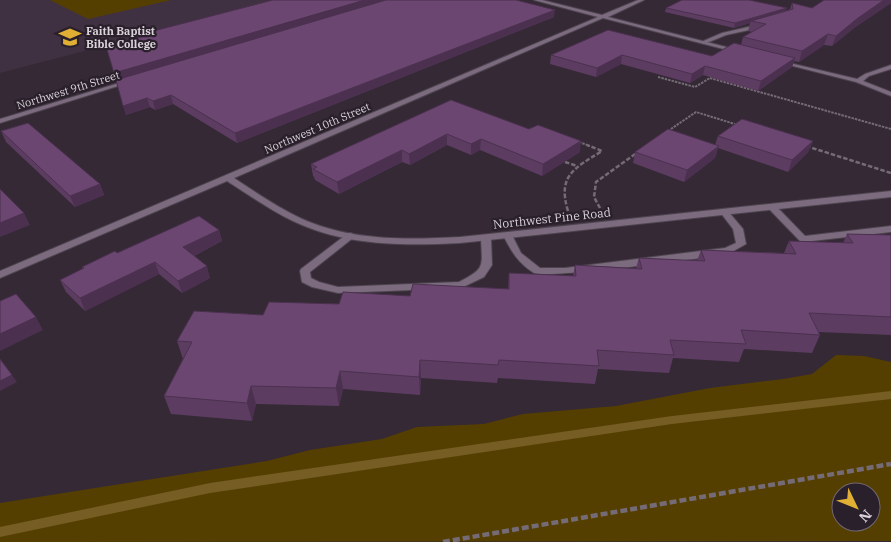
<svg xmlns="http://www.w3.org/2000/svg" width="891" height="542" font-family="'IBM Plex Serif',serif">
<rect width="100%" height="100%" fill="#342935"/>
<path fill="#403142" d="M 0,0 L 280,0 L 0,73 Z"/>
<path fill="#553f00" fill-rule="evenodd" d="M 50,0 L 171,0 L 88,19 Z
M 836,355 L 864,356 L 891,362 L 891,541 L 0,542 L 0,503 L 267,461 L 310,450 L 382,439 L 417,427 L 484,424 L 523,414 L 616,406 L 710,388 L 783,379 L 812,374 ZM 841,492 L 871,492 L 871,522 L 841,522 Z"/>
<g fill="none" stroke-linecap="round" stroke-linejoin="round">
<path fill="#755d23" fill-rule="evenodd" d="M 891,391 L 891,399 L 672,424 L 210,493 L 0,537 L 0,527 L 210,483 L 672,416 Z"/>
<g stroke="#4e444f" stroke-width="2">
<path id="service" d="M 761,24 L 763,25 L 763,27 L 726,35 L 704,44 L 701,42 L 722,33 Z
M 772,204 L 775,205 L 805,236 L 891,226 L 891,232 L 803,242 L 800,241 L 769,209 L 768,207 L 769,205 Z
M 724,209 L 727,210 L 743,229 L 746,244 L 730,253 C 709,258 545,279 534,273 C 518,263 511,251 503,235 L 508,232 L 511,233 L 521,253 L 540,268 L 565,268 L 725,248 L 736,243 L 733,229 L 720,212 Z
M 350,233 L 353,234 L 355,236 L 353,238 L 310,272 L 311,278 L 319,282 L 338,287 L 459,282 C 486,268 482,267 481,238 L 486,235 L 491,238 L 492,265 L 484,277 L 461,288 L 338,293 L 312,287 L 302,282 L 300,271 L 301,269 L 347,234 Z"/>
</g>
<g stroke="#4e444f" stroke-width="2">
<path id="minor" d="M 534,0 L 542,0 L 602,15 L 638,0 L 644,0 L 608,17 L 742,51 L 739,53 L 603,18 L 234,178 C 255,192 277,207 300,218 C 350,241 406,240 460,237 L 891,191 L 891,197 L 460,243 C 404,246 345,246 293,221 C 270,210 249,195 227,181 L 0,278 L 0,271 L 598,17 Z
M 777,60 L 857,79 L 865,74 L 891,65 L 891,69 L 869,76 L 863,81 L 891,92 L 891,96 L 856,82 L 777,62 Z"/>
</g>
<g stroke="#4e444f" stroke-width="2">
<path id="tertiary" d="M 129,80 L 134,81 L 0,123 L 0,119 Z"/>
</g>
<path stroke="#756b76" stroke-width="2" stroke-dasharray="2.5 1" stroke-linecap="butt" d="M 658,77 L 695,87 L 710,78
M 710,78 L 891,129
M 668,131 L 696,112 L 738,125
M 579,142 L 590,146"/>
<path stroke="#756b76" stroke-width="2.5" stroke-dasharray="4.5 2" stroke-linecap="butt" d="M 806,146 L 891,173
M 565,162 L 577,166
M 600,208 L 594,197 L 596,182 L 638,152
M 568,211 C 557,175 575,168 602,151 L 587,145"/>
<path stroke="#756b76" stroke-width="4.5" stroke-dasharray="7 3" stroke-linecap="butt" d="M 443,542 L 891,464"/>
<use href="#service" fill="#7c6b7f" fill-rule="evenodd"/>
<use href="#minor" fill="#7c6b7f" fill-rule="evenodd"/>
<use href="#tertiary" fill="#7c6b7f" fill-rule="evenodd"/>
</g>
<path fill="#5c3c61" d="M 891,0 L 891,3 L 854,28 L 832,46 L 824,45 L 799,62 L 794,61 L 792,67 L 758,91 L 703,75 L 690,83 L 621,64 L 596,77 L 550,64 L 551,55 L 712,56 L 741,45 L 743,37 L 752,32 L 748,31 L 750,23 L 734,28 L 665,12 L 666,8 L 786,11 L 790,9 L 792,3 L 812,8 Z
M 554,17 L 237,143 L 173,104 L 155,110 L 150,107 L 126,115 L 106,46 L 142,36 L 142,34 Z
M 451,100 L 580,152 L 542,176 L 480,150 L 471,155 L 447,145 L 410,165 L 402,162 L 339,194 L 315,180 L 314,177 L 313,176 L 311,164 Z
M 1,131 L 100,184 L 104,195 L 75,207 L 6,142 Z
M 718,136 L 813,141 L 808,152 L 788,172 L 718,148 L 715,158 L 684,182 L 633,163 L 635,152 L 715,145 Z
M 219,230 L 222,241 L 194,256 L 210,278 L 182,293 L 159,274 L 85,311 L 66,292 L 60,280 L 83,269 L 82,267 L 117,253 Z
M 847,234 L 891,235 L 891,335 L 818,332 L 820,335 L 812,353 L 744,349 L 739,362 L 673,358 L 669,373 L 598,369 L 595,384 L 498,378 L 497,383 L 421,378 L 420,395 L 343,389 L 339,406 L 256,404 L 252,421 L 171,414 L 164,396 L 183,359 L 177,341 L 263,315 L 339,304 L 410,296 L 508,289 L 509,273 L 573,276 L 575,265 L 636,268 L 639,258 L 697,261 L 701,250 L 784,253 L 789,241 L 843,243 Z"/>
<path fill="#4b314f" d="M 365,0 L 389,0 L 117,82 L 114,73 Z
M 884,0 L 891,0 L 891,3 L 854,28 L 832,46 L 836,36 L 858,18 Z
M 787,8 L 785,13 L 751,21 L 750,23 L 734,28 L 735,23 Z
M 555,10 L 554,17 L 237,143 L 235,133 Z
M 828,34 L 824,45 L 799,62 L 802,51 Z
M 622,55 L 621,64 L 596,77 L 597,68 Z
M 795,58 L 792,67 L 758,91 L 761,81 Z
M 705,66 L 703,75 L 690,83 L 692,74 Z
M 171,95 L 173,104 L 155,110 L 153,101 Z
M 147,98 L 150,107 L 126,115 L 123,106 Z
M 447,134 L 447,145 L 410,165 L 409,154 Z
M 481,139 L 480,150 L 471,155 L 471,144 Z
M 581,141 L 580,152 L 542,176 L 543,164 Z
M 813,141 L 808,152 L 788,172 L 792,160 Z
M 719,146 L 715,158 L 684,182 L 687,170 Z
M 402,150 L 402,162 L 339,194 L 337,182 Z
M 100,184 L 104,195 L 75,207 L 70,196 Z
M 24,213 L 30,225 L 0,237 L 0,223 Z
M 219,230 L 222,241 L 187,259 L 183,247 Z
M 155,262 L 159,274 L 85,311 L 80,298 Z
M 207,266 L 210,278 L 182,293 L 178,281 Z
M 36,317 L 43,330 L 0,351 L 0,334 Z
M 420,360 L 421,378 L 420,395 L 419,377 Z
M 340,371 L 343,389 L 339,406 L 336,388 Z
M 12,375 L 17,382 L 0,391 L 0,381 Z
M 251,386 L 256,404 L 252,421 L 247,403 Z"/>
<path fill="#6b4671" stroke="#4b314f" d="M 273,0 L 365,0 L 114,73 L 106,46 L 145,36 L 142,34 Z
M 386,0 L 516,0 L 555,10 L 235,133 L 171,95 L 153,101 L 147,98 L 123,106 L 116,80 Z
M 682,0 L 749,0 L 787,8 L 735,23 L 666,8 Z
M 824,0 L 884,0 L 858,18 L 836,36 L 828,34 L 802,51 L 743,37 L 766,24 L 751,21 L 793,9 L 792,3 L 812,8 Z
M 608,30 L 712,56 L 734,43 L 795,58 L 761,81 L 705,66 L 692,74 L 622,55 L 597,68 L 551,55 Z
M 451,100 L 529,129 L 538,125 L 581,141 L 543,164 L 481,139 L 471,144 L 447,134 L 409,154 L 402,150 L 337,182 L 313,169 L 317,167 L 311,164 Z
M 742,119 L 813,141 L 792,160 L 718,136 Z
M 28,123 L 100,184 L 70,196 L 1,131 Z
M 668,129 L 719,146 L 687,170 L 635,152 Z
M 0,189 L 24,213 L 0,223 Z
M 199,216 L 219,230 L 183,247 L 207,266 L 178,281 L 155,262 L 80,298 L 60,280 L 84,268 L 82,267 L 115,251 L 117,253 Z
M 847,234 L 891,235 L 891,317 L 809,313 L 820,335 L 741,330 L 746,344 L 670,340 L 674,355 L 597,350 L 599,366 L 499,360 L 498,365 L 420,360 L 419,377 L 340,371 L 336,388 L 251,386 L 247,403 L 164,396 L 192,342 L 177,341 L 194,311 L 263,315 L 269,302 L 339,304 L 343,292 L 410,296 L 413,284 L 509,289 L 509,273 L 576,276 L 575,265 L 642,269 L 639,258 L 705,261 L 701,250 L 796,254 L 789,241 L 853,243 Z
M 16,294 L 36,317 L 0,334 L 0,301 Z
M 0,359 L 12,375 L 0,381 Z"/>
<defs>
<g id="university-bare" transform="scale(1.725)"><path d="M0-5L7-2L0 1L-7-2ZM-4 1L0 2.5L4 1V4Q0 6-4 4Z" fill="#e0af34" stroke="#2a202b" stroke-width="2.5" paint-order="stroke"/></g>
</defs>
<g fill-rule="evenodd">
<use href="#university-bare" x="70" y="37"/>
</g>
<g text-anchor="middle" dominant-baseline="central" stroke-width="4.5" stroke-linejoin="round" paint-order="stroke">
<g font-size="11" font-weight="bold" fill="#d9d2da" stroke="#2a202b" text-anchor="start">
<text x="86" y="31">Faith Baptist<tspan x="86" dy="13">Bible College</tspan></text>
</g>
<g font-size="11" fill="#d9d2da" stroke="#2a202b">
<text transform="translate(68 90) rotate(-17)">Northwest 9th Street</text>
<text transform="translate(317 128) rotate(-23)">Northwest 10th Street</text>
</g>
<g font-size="12" fill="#d9d2da" stroke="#2a202b">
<text transform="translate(552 218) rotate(-6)">Northwest Pine Road</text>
</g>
</g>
<g transform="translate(856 507) rotate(133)"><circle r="24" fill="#2a202b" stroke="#706771"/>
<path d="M0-4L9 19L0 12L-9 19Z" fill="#e0af34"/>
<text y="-8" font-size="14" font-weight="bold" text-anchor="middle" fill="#d9d2da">N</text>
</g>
</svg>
